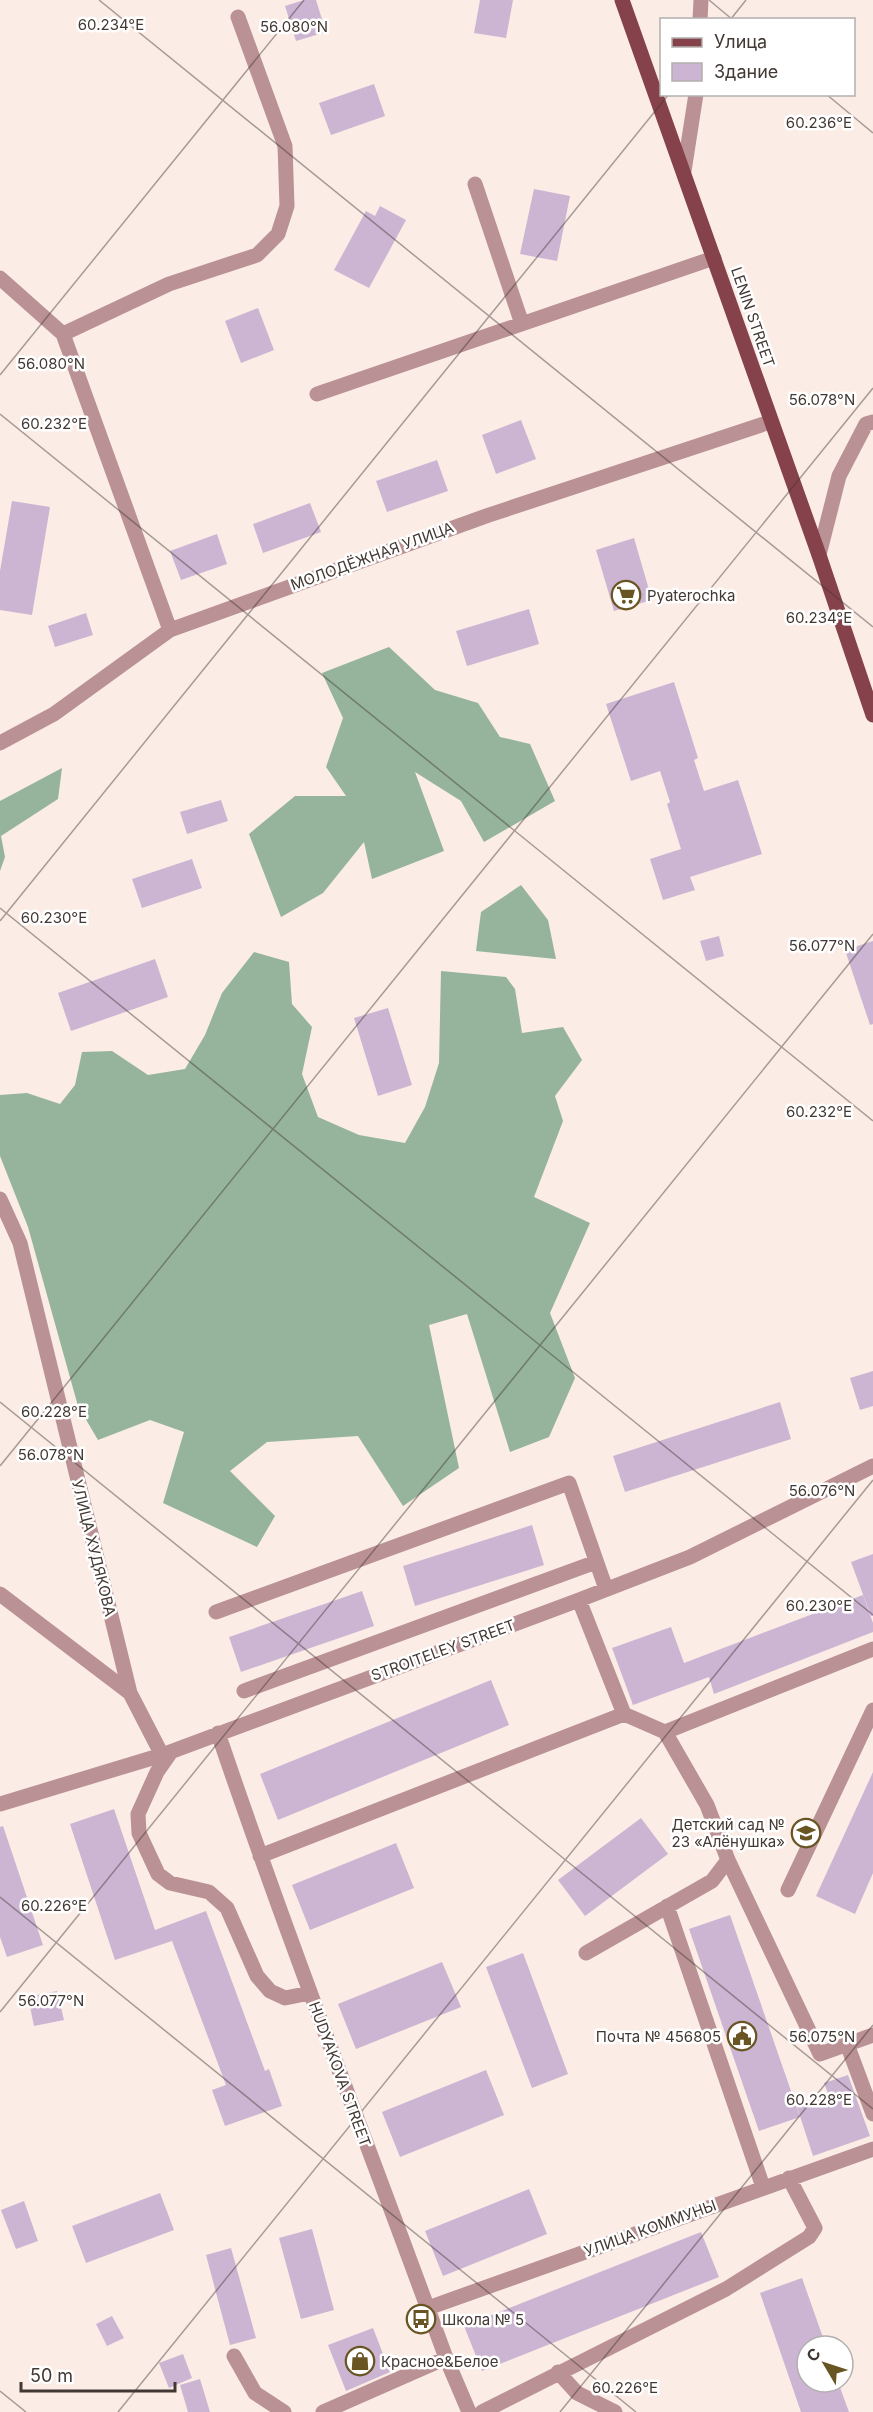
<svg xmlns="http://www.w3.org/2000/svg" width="873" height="2412" font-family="Inter,sans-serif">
<rect width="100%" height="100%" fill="#fbece6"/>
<path fill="#95b49b" d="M 389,647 L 435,690 L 478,703 L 500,737 L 530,744 L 555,801 L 484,842 L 461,801 L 415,772 L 444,851 L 372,879 L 364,842 L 323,893 L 281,917 L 249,834 L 295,796 L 346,796 L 326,767 L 343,718 L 322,673 Z
M 62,768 L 58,799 L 1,836 L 5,857 L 0,871 L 0,801 Z
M 521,885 L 548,920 L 556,959 L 476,951 L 481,912 Z
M 254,952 L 289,962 L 292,1004 L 312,1027 L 302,1074 L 318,1117 L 359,1135 L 405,1143 L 425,1107 L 439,1063 L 441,971 L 506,977 L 515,989 L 522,1033 L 563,1027 L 582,1060 L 555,1096 L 563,1121 L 534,1197 L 590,1223 L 550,1313 L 575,1378 L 549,1437 L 510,1452 L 467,1314 L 429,1325 L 459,1468 L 403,1506 L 358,1436 L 267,1442 L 230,1471 L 275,1516 L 257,1547 L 163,1503 L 184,1432 L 150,1420 L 98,1440 L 78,1406 L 28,1227 L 0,1156 L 0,1095 L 27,1093 L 60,1104 L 75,1085 L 82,1052 L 112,1051 L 148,1075 L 185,1069 L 205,1035 L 222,993 Z"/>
<path fill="#cbb5d3" d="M 304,0 L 316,0 L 326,32 L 296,41 L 285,6 Z
M 480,0 L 513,0 L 506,38 L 474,33 Z
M 374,84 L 385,116 L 331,135 L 319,103 Z
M 534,189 L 570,196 L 557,261 L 520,254 Z
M 380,206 L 406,220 L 369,288 L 334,270 L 366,211 L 375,216 Z
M 258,308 L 274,350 L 241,363 L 225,321 Z
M 521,420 L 536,459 L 496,474 L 482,435 Z
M 437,460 L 448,491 L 387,512 L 376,481 Z
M 12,501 L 50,507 L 32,615 L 0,610 L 0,571 Z
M 310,503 L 321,532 L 263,553 L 253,524 Z
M 217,534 L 227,564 L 181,580 L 170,551 Z
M 634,538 L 652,600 L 614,611 L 596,550 Z
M 529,609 L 539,644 L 467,666 L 456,631 Z
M 86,613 L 93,635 L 55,647 L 48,626 Z
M 674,682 L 698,758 L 694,760 L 704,791 L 738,780 L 762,854 L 690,877 L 695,890 L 663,900 L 650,859 L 681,849 L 667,804 L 670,802 L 660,771 L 631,781 L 606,704 Z
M 221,800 L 228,821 L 187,834 L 180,812 Z
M 192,859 L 202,888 L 142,908 L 132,879 Z
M 719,936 L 724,956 L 706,961 L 700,941 Z
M 873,941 L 873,1024 L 870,1025 L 845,950 Z
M 155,959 L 168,997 L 71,1031 L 58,993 Z
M 388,1008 L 412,1085 L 378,1096 L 354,1018 Z
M 873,1371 L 873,1406 L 860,1410 L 850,1378 Z
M 780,1402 L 791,1439 L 625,1492 L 613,1456 Z
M 532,1525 L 544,1565 L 415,1606 L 403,1566 Z
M 873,1554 L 873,1616 L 871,1616 L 851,1562 Z
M 362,1591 L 374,1626 L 241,1672 L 229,1637 Z
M 863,1595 L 873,1623 L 873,1632 L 714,1694 L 709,1677 L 633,1705 L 612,1648 L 671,1627 L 684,1663 Z
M 491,1680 L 509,1725 L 278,1820 L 260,1774 Z
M 873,1772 L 873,1873 L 855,1914 L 816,1896 Z
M 114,1809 L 155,1930 L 206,1911 L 265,2071 L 269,2069 L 282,2106 L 225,2126 L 212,2090 L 226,2085 L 172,1941 L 115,1960 L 70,1824 Z
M 641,1818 L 668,1854 L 585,1916 L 558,1880 Z
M 3,1826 L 43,1945 L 7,1957 L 0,1937 L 0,1827 Z
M 396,1843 L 414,1888 L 310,1930 L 292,1885 Z
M 730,1915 L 800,2117 L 759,2131 L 689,1929 Z
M 523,1953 L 568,2074 L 532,2088 L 486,1967 Z
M 442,1962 L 461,2007 L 356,2049 L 338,2004 Z
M 57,1991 L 64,2020 L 34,2026 L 28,1997 Z
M 486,2070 L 504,2115 L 400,2157 L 382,2112 Z
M 848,2075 L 870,2136 L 813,2156 L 797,2107 L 829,2096 L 824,2083 Z
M 529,2189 L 547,2234 L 443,2276 L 425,2231 Z
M 160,2193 L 174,2230 L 86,2263 L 72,2226 Z
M 24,2201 L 38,2241 L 16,2249 L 1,2210 Z
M 312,2229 L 334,2310 L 301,2319 L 279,2238 Z
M 701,2232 L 719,2277 L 482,2371 L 464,2326 Z
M 231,2248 L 256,2338 L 230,2345 L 206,2255 Z
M 802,2278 L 826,2346 L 807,2346 L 807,2382 L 838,2382 L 849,2412 L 801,2412 L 760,2293 Z
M 112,2316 L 124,2338 L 107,2346 L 96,2324 Z
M 373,2328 L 390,2372 L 346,2391 L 328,2345 Z
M 183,2354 L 192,2378 L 169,2388 L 159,2363 Z
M 200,2379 L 210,2412 L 188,2412 L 180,2385 Z"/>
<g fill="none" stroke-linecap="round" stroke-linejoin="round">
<path stroke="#ba9194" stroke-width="15" d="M 700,20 L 701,0
M 684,171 L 696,94
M 475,184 L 522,324
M 0,278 L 63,334 L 170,630
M 63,334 L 169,284 L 257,255 L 278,234 L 287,206 L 285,146 L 238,17
M 317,394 L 714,258
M 819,555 L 839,476 L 866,424 L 873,422
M 0,743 L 54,714 L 170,630 L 489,515 L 770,422
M 0,1199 L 20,1243 L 130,1693 L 162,1755
M 0,1594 L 130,1693
M 579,1600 L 624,1714 L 665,1732 L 707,1805 L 728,1860 L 820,2054 L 873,2035
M 216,1612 L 569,1483 L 606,1589
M 244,1691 L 596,1562
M 665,1732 L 873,1649
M 218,1733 C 289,1943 370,2150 446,2358 L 469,2412
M 171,1752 L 157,1772 L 138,1814 L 139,1833 L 158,1874 L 170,1883 L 209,1892 L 227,1908 L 257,1976 L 270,1991 L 285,1998 L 310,1993
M 0,1804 L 162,1755 L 579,1600 L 690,1557 L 873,1466
M 260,1856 L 624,1714
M 788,1890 L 873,1710
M 667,1906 L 763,2187
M 586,1953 L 712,1881 L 728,1860
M 847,2044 L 873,2114
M 428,2308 L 873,2149
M 234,2356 L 255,2393 L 284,2412
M 558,2372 L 577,2393 L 615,2412
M 323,2412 L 446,2358
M 482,2412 L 726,2289 L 809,2237 L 815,2228 L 789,2178"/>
<path stroke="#86424b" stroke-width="15" d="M 622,0 L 819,555 L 873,715"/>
</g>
<path fill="none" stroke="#423834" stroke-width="1.5" stroke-opacity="0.45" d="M 99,0 L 873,627M 709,0 L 733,20M 730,20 L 746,0M 826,94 L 873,133M 0,375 L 304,0M 0,414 L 873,1121M 0,908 L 873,1615M 0,921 L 669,94M 0,1402 L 873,2109M 0,1466 L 873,388M 0,1897 L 636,2412M 0,2012 L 873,934M 0,2391 L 26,2412M 118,2412 L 873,1480M 560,2412 L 873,2025"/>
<defs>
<g id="supermarket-ring" transform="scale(1.5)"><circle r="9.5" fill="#fff" stroke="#695523" stroke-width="1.5"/><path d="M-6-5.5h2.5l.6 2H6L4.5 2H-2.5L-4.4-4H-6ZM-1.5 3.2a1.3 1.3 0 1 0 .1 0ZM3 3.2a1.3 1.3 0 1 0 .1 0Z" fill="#695523"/></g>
<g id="school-ring" transform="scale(1.5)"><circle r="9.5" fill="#fff" stroke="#695523" stroke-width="1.5"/><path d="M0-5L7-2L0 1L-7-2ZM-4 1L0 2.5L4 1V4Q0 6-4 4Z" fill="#695523"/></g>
<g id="civic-ring" transform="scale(1.5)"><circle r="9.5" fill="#fff" stroke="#695523" stroke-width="1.5"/><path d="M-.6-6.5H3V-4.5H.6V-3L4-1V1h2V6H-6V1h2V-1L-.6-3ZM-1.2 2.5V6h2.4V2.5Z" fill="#695523"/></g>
<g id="bus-ring" transform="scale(1.5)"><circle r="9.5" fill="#fff" stroke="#695523" stroke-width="1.5"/><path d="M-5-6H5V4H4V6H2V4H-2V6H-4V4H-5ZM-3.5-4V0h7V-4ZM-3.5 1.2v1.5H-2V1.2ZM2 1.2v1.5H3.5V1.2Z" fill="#695523"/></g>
<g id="shop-ring" transform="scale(1.5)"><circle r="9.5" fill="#fff" stroke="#695523" stroke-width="1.5"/><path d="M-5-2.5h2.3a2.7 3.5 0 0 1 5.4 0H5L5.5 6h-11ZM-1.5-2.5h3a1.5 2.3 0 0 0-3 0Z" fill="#695523"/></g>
</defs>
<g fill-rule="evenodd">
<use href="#supermarket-ring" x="626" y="595"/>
<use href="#school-ring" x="806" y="1833"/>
<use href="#civic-ring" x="742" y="2036"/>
<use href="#bus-ring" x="421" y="2319"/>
<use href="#shop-ring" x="360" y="2361"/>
</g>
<g text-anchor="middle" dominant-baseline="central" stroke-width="5" stroke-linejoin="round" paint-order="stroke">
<g font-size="15" fill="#423834" stroke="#fff">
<text transform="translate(753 317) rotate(71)">LENIN STREET</text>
<text transform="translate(372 556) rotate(-20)">МОЛОДЁЖНАЯ УЛИЦА</text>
<text transform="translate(94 1548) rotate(76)">УЛИЦА ХУДЯКОВА</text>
<text transform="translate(443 1650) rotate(-20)">STROITELEY STREET</text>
<text transform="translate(340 2074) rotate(70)">HUDYAKOVA STREET</text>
<text transform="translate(650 2228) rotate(-20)">УЛИЦА КОММУНЫ</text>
</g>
<g font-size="15" fill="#423834" stroke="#fff" text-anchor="start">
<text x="647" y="595">Pyaterochka</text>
<text x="785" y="1824" text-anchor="end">Детский сад №<tspan x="785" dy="17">23 «Алёнушка»</tspan></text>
<text x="721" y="2036" text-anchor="end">Почта № 456805</text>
<text x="442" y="2319">Школа № 5</text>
<text x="381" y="2361">Красное&amp;Белое</text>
</g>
</g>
<g font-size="15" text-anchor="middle" fill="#423834" stroke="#fff" stroke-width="5" stroke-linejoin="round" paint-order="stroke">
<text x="111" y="30">60.234°E</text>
<text x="294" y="32">56.080°N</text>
<text x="819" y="128">60.236°E</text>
<text x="51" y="369">56.080°N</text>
<text x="822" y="405">56.078°N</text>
<text x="54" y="429">60.232°E</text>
<text x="819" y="623">60.234°E</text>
<text x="54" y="923">60.230°E</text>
<text x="822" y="951">56.077°N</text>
<text x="819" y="1117">60.232°E</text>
<text x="54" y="1417">60.228°E</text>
<text x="51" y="1460">56.078°N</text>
<text x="822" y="1496">56.076°N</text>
<text x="819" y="1611">60.230°E</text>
<text x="54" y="1911">60.226°E</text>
<text x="51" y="2006">56.077°N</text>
<text x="822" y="2042">56.075°N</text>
<text x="819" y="2105">60.228°E</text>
<text x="625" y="2393">60.226°E</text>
</g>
<rect x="660" y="18" width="195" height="78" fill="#ffffff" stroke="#b3afae" stroke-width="1.5"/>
<rect x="672" y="38" width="30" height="9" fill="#86424b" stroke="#b3afae" stroke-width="1.5"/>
<text x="714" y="48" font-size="18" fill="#423834">Улица</text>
<rect x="672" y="63" width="30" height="18" fill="#cbb5d3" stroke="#b3afae" stroke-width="1.5"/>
<text x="714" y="78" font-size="18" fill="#423834">Здание</text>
<g transform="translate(825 2364) rotate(309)"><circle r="28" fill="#ffffff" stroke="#b3afae" stroke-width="1.5"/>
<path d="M0-4.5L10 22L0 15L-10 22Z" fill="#695523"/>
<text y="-9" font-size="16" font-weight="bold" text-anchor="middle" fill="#423834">С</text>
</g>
<path d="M21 2382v9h154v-9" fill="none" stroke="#423834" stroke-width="3"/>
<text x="30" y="2382" font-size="18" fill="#423834" stroke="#ffffff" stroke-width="4.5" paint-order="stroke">50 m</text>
</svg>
